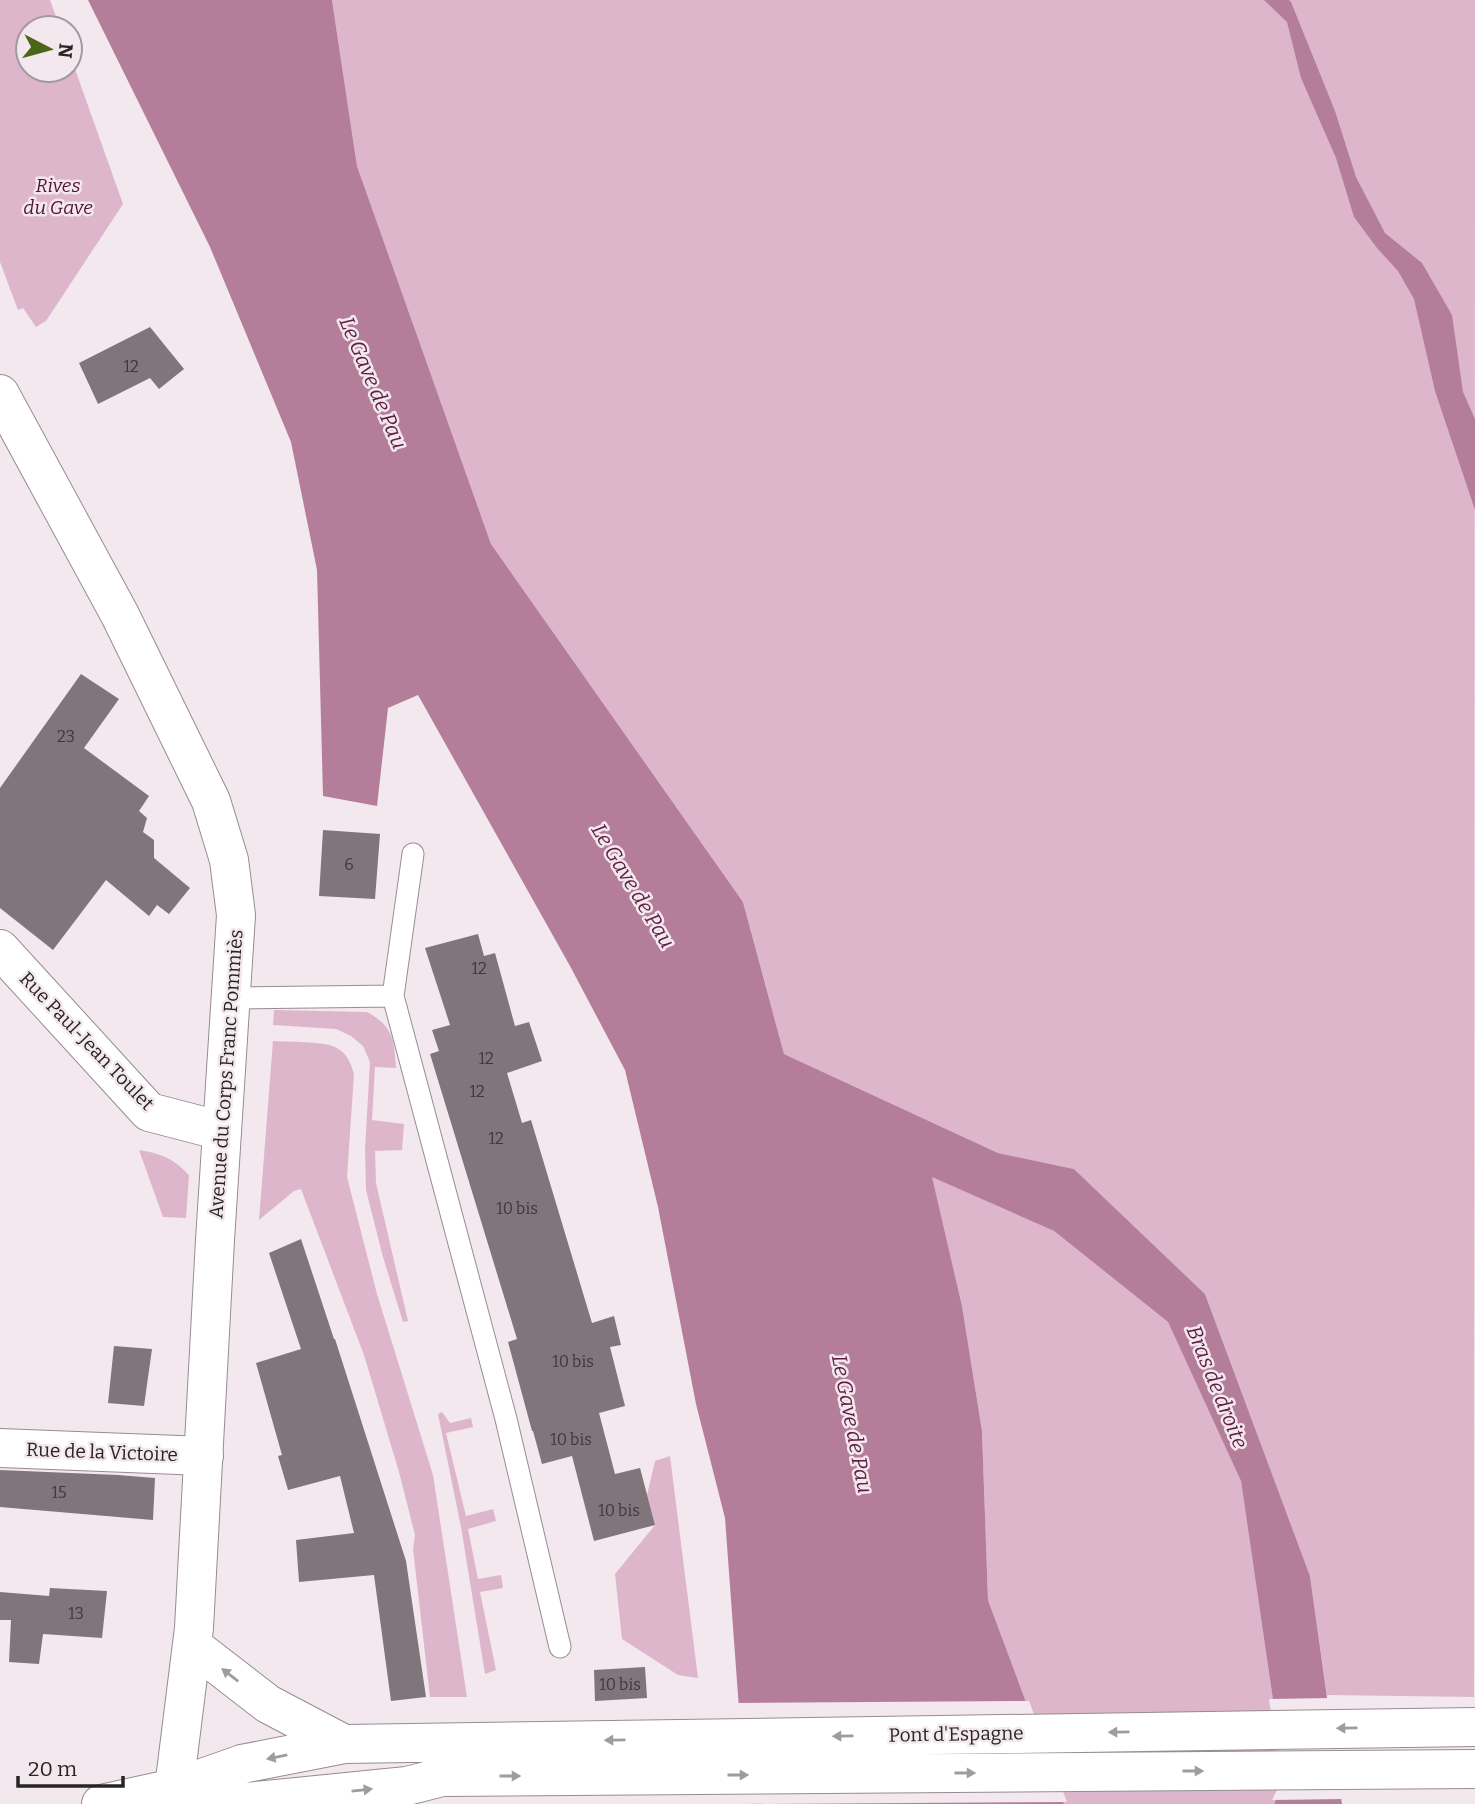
<svg xmlns="http://www.w3.org/2000/svg" width="1475" height="1804" font-family="Bitter,serif">
<rect width="100%" height="100%" fill="#f3e8ed"/>
<path fill="#deb6cb" d="M 0,0 L 50,0 L 60,28 L 28,28 L 28,70 L 70,70 L 70,55 L 123,204 L 46,321 L 36,327 L 23,308 L 18,310 L 0,262 Z
M 332,0 L 1475,0 L 1474,1697 L 1327,1695 L 1310,1576 L 1205,1294 L 1074,1169 L 998,1153 L 784,1054 L 743,902 L 491,544 L 357,166 Z
M 274,1010 L 367,1012 C 394,1027 394,1040 396,1068 L 375,1067 L 372,1120 L 404,1124 L 402,1150 L 375,1151 L 376,1183 L 408,1321 L 403,1322 L 383,1257 L 366,1190 L 365,1149 L 370,1062 L 363,1046 L 351,1036 L 336,1029 L 273,1025 Z
M 273,1041 C 289,1042 322,1041 335,1047 C 346,1052 351,1063 354,1074 L 347,1177 L 377,1294 L 433,1475 L 467,1697 L 430,1697 L 413,1549 L 415,1535 L 399,1472 L 364,1355 L 301,1189 L 294,1191 L 259,1220 Z
M 139,1150 C 162,1154 173,1158 189,1175 L 186,1218 L 163,1217 Z
M 931,1176 L 1054,1231 L 1168,1322 L 1241,1480 L 1285,1782 L 1274,1804 L 1064,1804 L 988,1600 L 982,1431 L 962,1306 Z
M 442,1412 L 450,1423 L 471,1418 L 473,1427 L 446,1433 L 466,1516 L 493,1509 L 496,1521 L 468,1529 L 478,1579 L 501,1575 L 503,1588 L 480,1592 L 496,1670 L 485,1674 L 461,1527 L 438,1414 Z
M 670,1456 L 698,1678 L 678,1675 L 622,1639 L 615,1574 L 655,1525 L 647,1495 L 655,1461 Z"/>
<path fill="#b47e9b" d="M 88,0 L 332,0 L 357,166 L 491,544 L 743,902 L 784,1054 L 998,1153 L 1074,1169 L 1205,1294 L 1310,1576 L 1342,1804 L 1274,1804 L 1285,1782 L 1241,1481 L 1168,1322 L 1054,1231 L 932,1177 L 962,1306 L 982,1431 L 988,1600 L 1064,1804 L 746,1804 L 725,1518 L 696,1404 L 658,1207 L 625,1070 L 570,966 L 418,695 L 388,708 L 377,806 L 323,796 L 317,570 L 291,442 L 210,247 Z
M 1264,0 L 1289,0 L 1291,2 L 1335,111 L 1356,177 L 1385,233 L 1422,263 L 1452,315 L 1463,392 L 1475,419 L 1475,510 L 1435,391 L 1414,299 L 1398,271 L 1377,248 L 1354,217 L 1336,158 L 1301,78 L 1287,22 Z"/>
<path fill="#f3e8ed" d="M 1331,1698 L 1345,1799 L 1272,1800 L 1281,1782 L 1269,1699 Z
M 1029,1701 L 1067,1802 L 743,1804 L 735,1703 Z"/>
<path fill="#7f757a" d="M 150,327 L 184,369 L 159,389 L 150,378 L 98,404 L 79,363 Z
M 81,674 L 119,699 L 84,748 L 149,796 L 139,811 L 147,818 L 143,832 L 154,840 L 154,858 L 190,888 L 169,914 L 157,905 L 149,916 L 106,880 L 53,950 L 0,908 L 0,788 Z
M 323,830 L 380,834 L 375,899 L 319,896 Z
M 478,934 L 484,956 L 495,953 L 515,1026 L 529,1022 L 542,1061 L 507,1073 L 522,1123 L 531,1120 L 592,1323 L 614,1316 L 621,1345 L 610,1347 L 625,1406 L 599,1413 L 615,1474 L 640,1468 L 655,1525 L 594,1541 L 572,1456 L 542,1464 L 533,1431 L 532,1431 L 508,1342 L 517,1339 L 430,1054 L 439,1051 L 432,1030 L 450,1025 L 425,948 Z
M 301,1239 L 334,1339 L 335,1339 L 406,1561 L 426,1697 L 391,1701 L 374,1575 L 299,1582 L 296,1540 L 354,1533 L 340,1476 L 288,1490 L 278,1456 L 282,1455 L 256,1363 L 301,1349 L 269,1253 Z
M 114,1346 L 152,1349 L 144,1406 L 108,1403 Z
M 0,1470 L 118,1475 L 155,1478 L 153,1520 L 0,1507 Z
M 50,1588 L 107,1591 L 102,1638 L 43,1634 L 39,1664 L 9,1662 L 11,1620 L 0,1620 L 0,1592 L 49,1596 Z
M 645,1667 L 647,1698 L 595,1701 L 594,1670 Z"/>
<g fill="none" stroke-linecap="round" stroke-linejoin="round">
<g stroke="#968c91" stroke-width="23">
<path id="service" d="M 393,996 L 413,854
M 230,998 L 393,996 L 506,1419 L 560,1647"/>
</g>
<g stroke="#968c91" stroke-width="40">
<path id="minor" d="M 0,949 L 149,1112 L 222,1131
M 0,1448 L 204,1456"/>
</g>
<g stroke="#968c91" stroke-width="40">
<path id="tertiary" d="M 101,1804 L 174,1788"/>
</g>
<g stroke="#968c91" stroke-width="40">
<path id="secondary" d="M 0,394 L 120,615 L 211,801 L 229,860 L 236,915 L 215,1240 L 194,1628 L 174,1788
M 193,1646 L 268,1704 L 344,1744
M 174,1788 L 242,1764 L 344,1744 L 1475,1727
M 175,1788 L 246,1802 L 407,1786 L 442,1777 L 1475,1769"/>
</g>
<use href="#service" stroke="#fff" stroke-width="21"/>
<use href="#minor" stroke="#fff" stroke-width="38"/>
<use href="#tertiary" stroke="#fff" stroke-width="38"/>
<use href="#secondary" stroke="#fff" stroke-width="38"/>
</g>
<defs><path id="oneway-solid" d="M-6-.8H1V-3.2L6.5 0L1 3.2V.8H-6Z" transform="scale(1.75)"/></defs>
<g fill="#9e9c9d">
<use href="#oneway-solid" transform="translate(230 1675) rotate(-142)"/>
<use href="#oneway-solid" transform="translate(1347 1728) rotate(179)"/>
<use href="#oneway-solid" transform="translate(1119 1732) rotate(179)"/>
<use href="#oneway-solid" transform="translate(843 1736) rotate(179)"/>
<use href="#oneway-solid" transform="translate(615 1740) rotate(179)"/>
<use href="#oneway-solid" transform="translate(277 1757) rotate(169)"/>
<use href="#oneway-solid" transform="translate(1193 1771)"/>
<use href="#oneway-solid" transform="translate(965 1773)"/>
<use href="#oneway-solid" transform="translate(738 1775)"/>
<use href="#oneway-solid" transform="translate(510 1776)"/>
<use href="#oneway-solid" transform="translate(362 1790) rotate(-6)"/>
</g>
<g text-anchor="middle" dominant-baseline="central" stroke-width="5" stroke-linejoin="round" paint-order="stroke">
<g font-size="16" fill="#3e383b">
<text x="131" y="366">12</text>
<text x="66" y="736">23</text>
<text x="349" y="864">6</text>
<text x="479" y="968">12</text>
<text x="486" y="1058">12</text>
<text x="477" y="1091">12</text>
<text x="496" y="1138">12</text>
<text x="517" y="1208">10 bis</text>
<text x="573" y="1361">10 bis</text>
<text x="571" y="1439">10 bis</text>
<text x="59" y="1492">15</text>
<text x="619" y="1510">10 bis</text>
<text x="76" y="1613">13</text>
<text x="620" y="1684">10 bis</text>
</g>
<g font-size="19" font-style="italic" fill="#53123b" stroke="#f3e8ed">
<text x="58" y="185">Rives<tspan x="58" dy="22">du Gave</tspan></text>
</g>
<g font-size="19" fill="#282426" stroke="#f3e8ed">
<text transform="translate(87 1041) rotate(46)">Rue Paul-Jean Toulet</text>
<text transform="translate(226 1074) rotate(-86)">Avenue du Corps Franc Pommiès</text>
<text transform="translate(102 1452) rotate(2)">Rue de la Victoire</text>
<text transform="translate(956 1734) rotate(-1)">Pont d'Espagne</text>
</g>
<g font-size="21" font-style="italic" fill="#5e1d45" stroke="#f3e8ed">
<text transform="translate(373 383) rotate(67)">Le Gave de Pau</text>
<text transform="translate(633 886) rotate(59)">Le Gave de Pau</text>
<text transform="translate(1217 1387) rotate(68)">Bras de droite</text>
<text transform="translate(852 1424) rotate(79)">Le Gave de Pau</text>
</g>
</g>
<g transform="translate(49 49) rotate(96)"><circle r="33" fill="#f3e8ed" stroke="#a29a9d" stroke-width="2"/>
<path d="M0-5L12 26L0 18L-12 26Z" fill="#4b6618"/>
<text y="-10" font-size="19" font-weight="bold" text-anchor="middle" fill="#282426">N</text>
</g>
<path d="M18 1776v10h105v-10" fill="none" stroke="#282426" stroke-width="3.5"/>
<text x="28" y="1776" font-size="21" fill="#282426" stroke="#f3e8ed" stroke-width="5" paint-order="stroke">20 m</text>
</svg>
